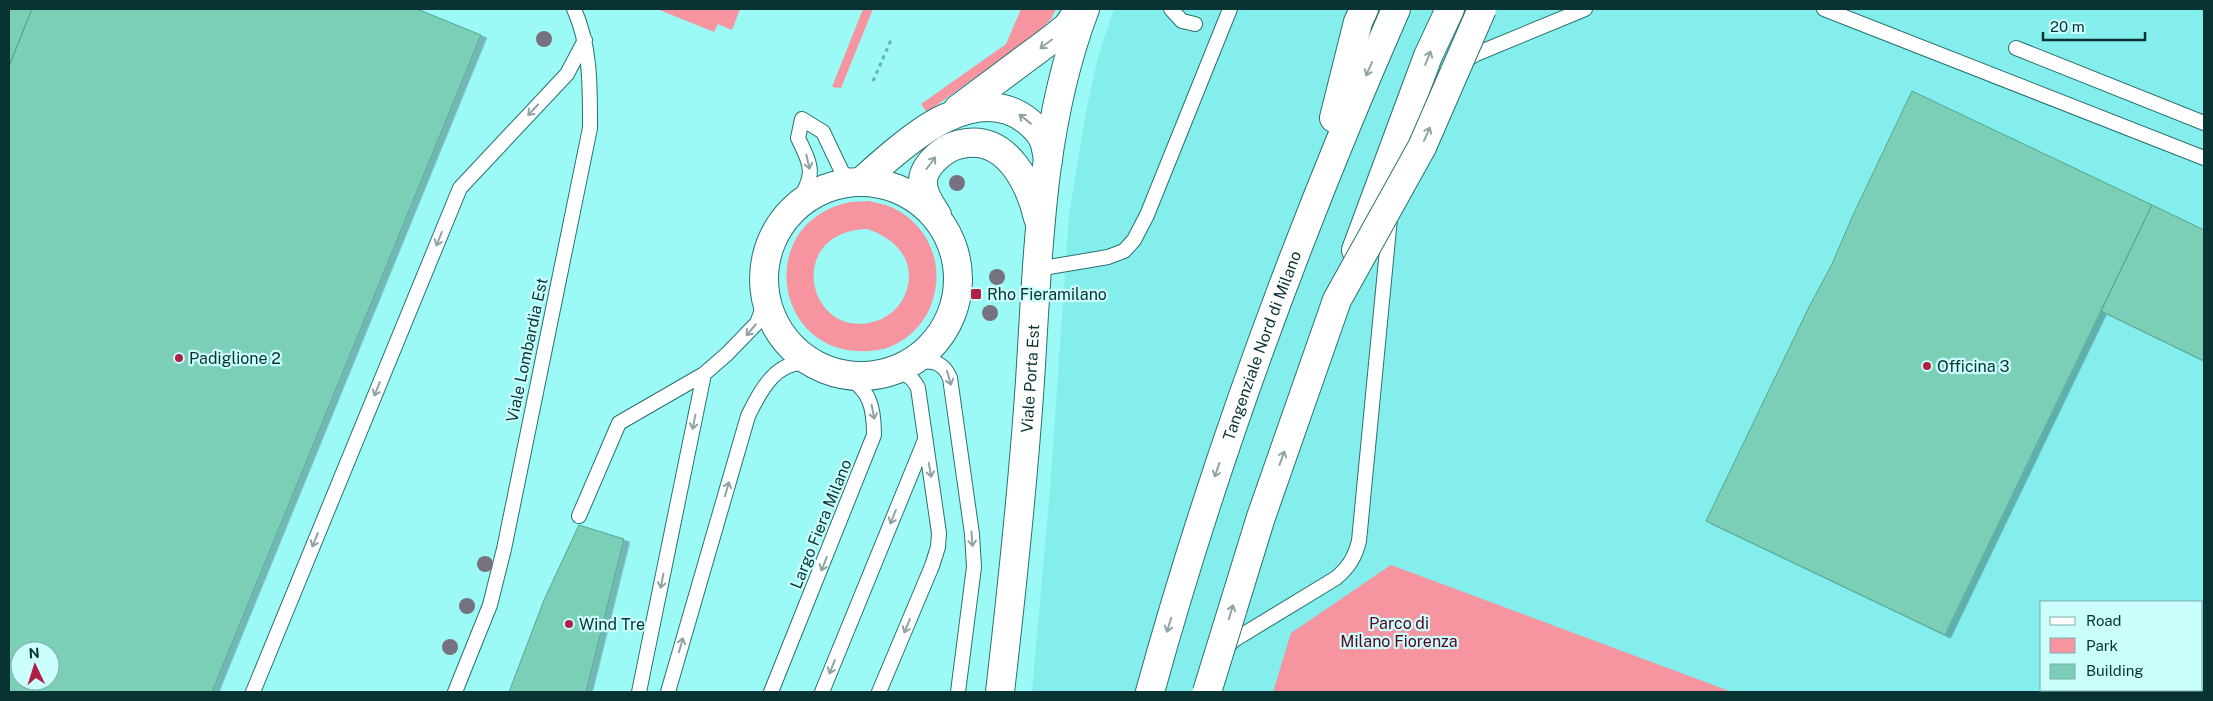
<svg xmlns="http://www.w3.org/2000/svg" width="2213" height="701" font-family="'Public Sans',sans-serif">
<defs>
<filter id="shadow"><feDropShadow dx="5.5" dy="3" stdDeviation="0" flood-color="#0004"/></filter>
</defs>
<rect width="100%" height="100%" fill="#9bf9f6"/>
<path fill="#83eeeb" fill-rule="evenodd" d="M 1114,9 L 2204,9 L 2204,692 L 1032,692 L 1050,490 L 1069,216 L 1085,117 L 1098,57 ZM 2042,602 L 2202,602 L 2202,690 L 2042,690 Z"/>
<path fill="#f6949f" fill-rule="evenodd" d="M 657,9 L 740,9 L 732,30 L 718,24 L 714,32 Z
M 863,9 L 873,9 L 841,88 L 832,87 Z
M 1021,9 L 1056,9 L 1051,19 L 1037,33 L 927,112 L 921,104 L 1006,44 Z
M 869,201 C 876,203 884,204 891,207 C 929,224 946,266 931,305 C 924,325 904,344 883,349 C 777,371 749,227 846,203 C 853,201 862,202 869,201 ZM 867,229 C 899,239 920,266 903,299 C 897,310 886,319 873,322 C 807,339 784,232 867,229 Z
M 1391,565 L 1732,692 L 1273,692 L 1291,633 Z"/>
<path fill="#7ccfb7" stroke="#54a891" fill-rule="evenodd" filter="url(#shadow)" d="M 9,9 L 32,9 L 9,66 Z
M 32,9 L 417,9 L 481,35 L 212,692 L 9,692 L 9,66 ZM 20,651 L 50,651 L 50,681 L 20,681 Z
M 1912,91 L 2152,205 L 1945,635 L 1706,521 L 1809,307 L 1832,264 L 1853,215 Z
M 2152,205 L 2204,230 L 2204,361 L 2101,311 Z
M 579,525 L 624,539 L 586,692 L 509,692 L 544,600 Z"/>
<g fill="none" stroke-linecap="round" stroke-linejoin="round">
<g stroke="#297270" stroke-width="16">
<path id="service" d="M 1171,9 L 1182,21 L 1195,24
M 1824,9 L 2204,158
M 2016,48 L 2204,123
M 1463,62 L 1476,54 L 1585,9
M 797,205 C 814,173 814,171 798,138 L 802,119 L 823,132 L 842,172 L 848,177 L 862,181
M 1037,269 L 1108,257 L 1124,251 L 1134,240 L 1147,215 L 1230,9
M 910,363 C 928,360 942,359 950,378 L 972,534 L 974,567 L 958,692
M 579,516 L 619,423 L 704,374 L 727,354 L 757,323 L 762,310 L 763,284
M 1225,649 L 1234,640 L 1336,578 C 1349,567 1355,557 1359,541 L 1390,218
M 253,692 L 460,188 L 567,74 L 585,40
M 455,692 L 490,605 L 504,549 L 590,128 C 590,88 591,47 574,9
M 639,692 L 704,374
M 668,692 L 748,416 C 761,389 778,357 812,364
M 771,692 L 874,435 C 874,407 870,389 844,375
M 822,692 L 925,440
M 879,692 L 932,566 L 938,547 L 939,533 L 918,388 C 912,376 904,371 889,373"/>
</g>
<g stroke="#297270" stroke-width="30">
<g id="tertiary">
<path d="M 958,109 L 1052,39 L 1067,27 L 1079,10"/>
<path d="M 862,181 C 884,161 921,128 948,117 C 976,104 1006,102 1030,123 C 1036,128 1041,134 1044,141 C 1046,147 1047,154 1048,160"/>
<circle cx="861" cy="279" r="97"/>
<path d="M 937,215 C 930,204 922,193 923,180 C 924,170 932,161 939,155 C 947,148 956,144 967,143 C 1008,138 1030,184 1038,218"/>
<path id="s1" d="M 1000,692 C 1012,588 1023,485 1030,381 C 1038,256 1040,127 1085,9"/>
</g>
</g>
<g stroke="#297270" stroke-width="30">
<g id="motorway">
<path d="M 1334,118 L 1358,22 L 1364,9"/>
<path d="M 1356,250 L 1428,56 L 1450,9"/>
<path id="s2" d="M 1150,692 C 1215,456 1298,233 1396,9"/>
</g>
</g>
<path stroke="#68b4b2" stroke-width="3" stroke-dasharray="4 4" stroke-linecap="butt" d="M 873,81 L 891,40"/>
<use href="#service" stroke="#fff" stroke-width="14"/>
<use href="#tertiary" stroke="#fff" stroke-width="28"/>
<use href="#motorway" stroke="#fff" stroke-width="28"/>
<g stroke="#297270" stroke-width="30" stroke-linecap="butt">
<path id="motorway-bridge" d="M 1207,692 L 1261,517 L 1337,300 L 1422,147 L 1482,9"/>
</g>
<use href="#motorway-bridge" stroke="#fff" stroke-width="28"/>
</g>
<g fill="#78717f">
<circle cx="544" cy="39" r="8"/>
<circle cx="957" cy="183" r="8"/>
<circle cx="997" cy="277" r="8"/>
<circle cx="990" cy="313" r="8"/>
<circle cx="485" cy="564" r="8"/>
<circle cx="467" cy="606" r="8"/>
<circle cx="450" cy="647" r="8"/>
</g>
<defs><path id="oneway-shaft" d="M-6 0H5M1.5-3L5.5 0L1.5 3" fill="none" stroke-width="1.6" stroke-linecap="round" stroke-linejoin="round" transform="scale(1.25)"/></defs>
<g stroke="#90a3a3">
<use href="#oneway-shaft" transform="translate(1046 44) rotate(143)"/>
<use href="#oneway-shaft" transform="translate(1428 58) rotate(-68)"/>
<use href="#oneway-shaft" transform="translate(1369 69) rotate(114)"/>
<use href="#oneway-shaft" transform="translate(533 110) rotate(133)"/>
<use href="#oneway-shaft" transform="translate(1025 119) rotate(-142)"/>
<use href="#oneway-shaft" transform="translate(1427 134) rotate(-66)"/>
<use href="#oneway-shaft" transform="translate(808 162) rotate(77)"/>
<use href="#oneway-shaft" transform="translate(931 163) rotate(-53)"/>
<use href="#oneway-shaft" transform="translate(439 239) rotate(112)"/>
<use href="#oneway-shaft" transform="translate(751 330) rotate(130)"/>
<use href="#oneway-shaft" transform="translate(949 378) rotate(74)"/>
<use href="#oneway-shaft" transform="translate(377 389) rotate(112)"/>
<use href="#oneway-shaft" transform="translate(873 412) rotate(79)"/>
<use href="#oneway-shaft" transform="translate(694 422) rotate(101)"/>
<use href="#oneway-shaft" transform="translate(1282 458) rotate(-70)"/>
<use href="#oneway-shaft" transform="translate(930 470) rotate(80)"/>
<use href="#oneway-shaft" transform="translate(1217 470) rotate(109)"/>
<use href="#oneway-shaft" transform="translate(727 489) rotate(-74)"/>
<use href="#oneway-shaft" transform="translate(893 517) rotate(112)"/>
<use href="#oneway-shaft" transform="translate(972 539) rotate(86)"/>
<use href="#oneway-shaft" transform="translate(315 540) rotate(112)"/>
<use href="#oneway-shaft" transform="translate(824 564) rotate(112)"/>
<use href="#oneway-shaft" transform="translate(662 581) rotate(101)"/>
<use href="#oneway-shaft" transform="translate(1231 612) rotate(-73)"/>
<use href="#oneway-shaft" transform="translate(1169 625) rotate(107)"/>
<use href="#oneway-shaft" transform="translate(907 626) rotate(113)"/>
<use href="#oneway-shaft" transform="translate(681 645) rotate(-74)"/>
<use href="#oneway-shaft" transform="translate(832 667) rotate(112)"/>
</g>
<g fill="#b21f44" stroke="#cafffd" stroke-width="2">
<rect x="970" y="288" width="12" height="12" rx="2.5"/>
<circle cx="179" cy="358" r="5"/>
<circle cx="1927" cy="366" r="5"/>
<circle cx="569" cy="624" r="5"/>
</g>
<g text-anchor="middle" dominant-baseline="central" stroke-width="4.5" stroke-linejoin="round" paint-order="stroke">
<g font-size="16" fill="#093332" stroke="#cafffd" text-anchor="start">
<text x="987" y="294">Rho Fieramilano</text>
<text x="189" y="358">Padiglione 2</text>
<text x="1937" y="366">Officina 3</text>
<text x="579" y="624">Wind Tre</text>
</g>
<g font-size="16" fill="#093332" stroke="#cafffd">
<text stroke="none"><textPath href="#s2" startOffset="364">Tangenziale Nord di Milano</textPath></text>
<text transform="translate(527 350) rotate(-78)">Viale Lombardia Est</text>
<text stroke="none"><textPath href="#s1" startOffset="315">Viale Porta Est</textPath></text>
<text transform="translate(821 524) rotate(-68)">Largo Fiera Milano</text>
</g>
<g font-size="16" fill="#5c021d" stroke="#cafffd">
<text x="1399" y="623">Parco di<tspan x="1399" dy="18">Milano Fiorenza</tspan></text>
</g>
</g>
<rect width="2213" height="701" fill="none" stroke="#093332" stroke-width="20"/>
<rect x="2040" y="601" width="162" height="90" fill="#cafffd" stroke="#7dadac"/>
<rect x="2050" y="617" width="25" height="8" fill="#ffffff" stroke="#7dadac"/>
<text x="2086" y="626" font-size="15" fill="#093332">Road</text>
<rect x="2050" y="638" width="25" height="15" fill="#f6949f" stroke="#7dadac"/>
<text x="2086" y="651" font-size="15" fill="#093332">Park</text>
<rect x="2050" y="664" width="25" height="15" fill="#7ccfb7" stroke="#7dadac"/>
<text x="2086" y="676" font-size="15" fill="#093332">Building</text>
<g transform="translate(35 666) rotate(356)"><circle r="24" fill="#cafffd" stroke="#7dadac"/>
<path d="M0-4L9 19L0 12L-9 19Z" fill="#b21f44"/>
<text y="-8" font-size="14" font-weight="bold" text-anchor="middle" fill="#093332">N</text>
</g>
<path d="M2043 32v8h102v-8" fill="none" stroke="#093332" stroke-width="2.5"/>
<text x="2050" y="32" font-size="15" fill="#093332" stroke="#cafffd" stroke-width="4" paint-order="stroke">20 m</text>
</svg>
